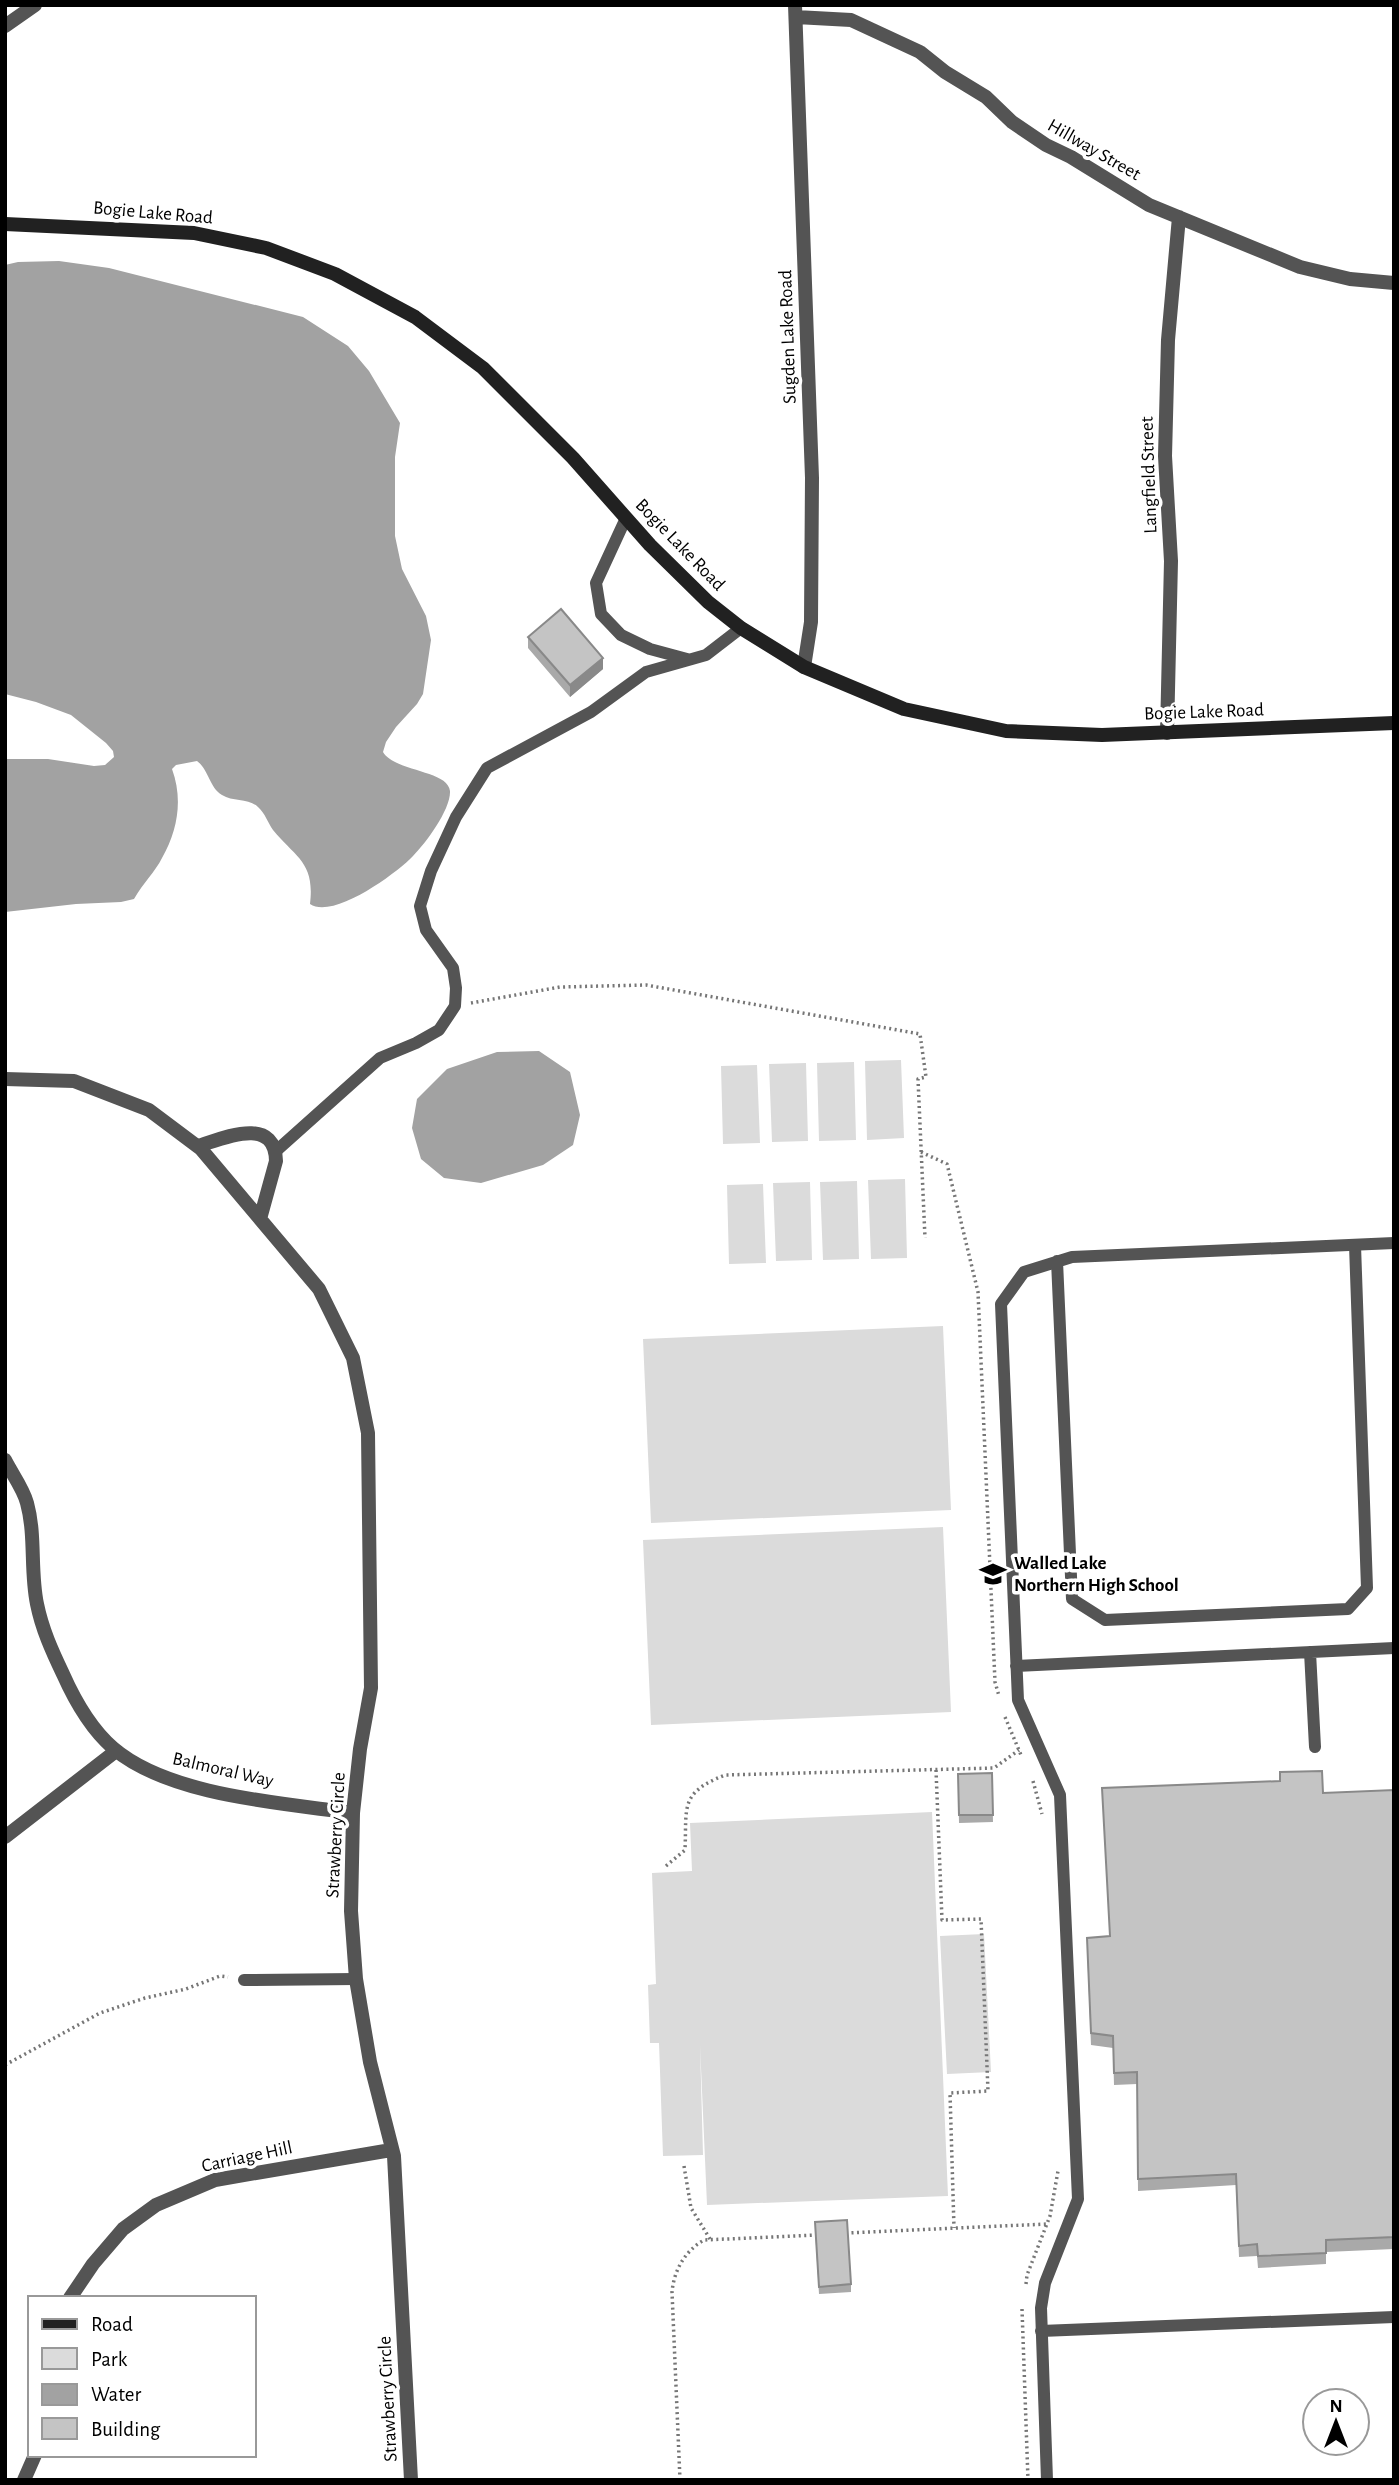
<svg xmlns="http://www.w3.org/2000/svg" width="1399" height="2485" font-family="'Alegreya Sans',sans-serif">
<rect width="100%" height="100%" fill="#fff"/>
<path fill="#dbdbdb" d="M 901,1060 L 904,1138 L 867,1140 L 865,1061 Z
M 854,1062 L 856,1140 L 819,1141 L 817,1063 Z
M 806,1063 L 808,1141 L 772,1142 L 769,1064 Z
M 757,1065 L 760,1143 L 723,1144 L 721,1066 Z
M 905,1179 L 907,1258 L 871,1259 L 868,1180 Z
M 857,1181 L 859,1259 L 823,1260 L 820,1182 Z
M 810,1182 L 812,1260 L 776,1261 L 773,1183 Z
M 763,1184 L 766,1263 L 729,1264 L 727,1185 Z
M 943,1326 L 951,1510 L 651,1523 L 643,1339 Z
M 943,1527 L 951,1712 L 651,1725 L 643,1540 Z
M 932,1812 L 948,2196 L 707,2205 L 700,2045 L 703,2155 L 663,2156 L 659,2043 L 650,2043 L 648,1985 L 656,1984 L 652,1873 L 692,1871 L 690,1823 Z
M 984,1934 L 991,2072 L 947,2074 L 940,1936 Z"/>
<path fill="#a2a2a2" d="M 59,261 L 109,268 L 303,317 L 348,346 L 369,371 L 400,423 L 395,457 L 395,536 L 402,569 L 426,616 L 431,640 L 423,694 L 417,704 L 396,727 L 386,742 L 383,752 C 395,772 448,770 450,791 C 451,809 426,843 413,856 C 397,873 333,920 310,904 C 315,862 296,858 273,830 C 268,823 265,813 258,807 C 249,798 233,802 222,795 C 209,787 209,770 197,761 L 176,765 L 172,769 C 183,799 178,830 162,858 C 155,872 143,883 134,899 L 121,902 L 76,904 L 5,912 L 5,759 L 48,759 L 94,766 L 105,765 L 114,757 L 113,751 L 106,743 L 71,715 L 36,702 L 5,694 L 5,265 L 18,262 Z
M 539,1051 L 570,1072 L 580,1115 L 573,1145 L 543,1165 L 481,1183 L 444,1178 L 421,1159 L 412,1128 L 417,1099 L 447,1069 L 497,1052 Z"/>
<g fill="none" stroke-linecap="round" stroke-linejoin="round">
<path stroke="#767676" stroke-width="3.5" stroke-dasharray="2 3.5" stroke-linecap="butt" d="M 471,1003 L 560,987 L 646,985 L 920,1034 L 926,1077 L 918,1079 L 925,1238
M 921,1152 L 947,1164 L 978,1292 L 995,1682 L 999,1696
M 1005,1717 L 1021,1755
M 936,1770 L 942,1920 L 981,1919 L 988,2091 L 950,2093 L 954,2228
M 1033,1781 L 1042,1814
M 666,1866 L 685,1850 C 687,1807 679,1793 725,1775 L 994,1768 L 1019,1750
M 5,2065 L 100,2013 L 145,1998 L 186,1989 L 220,1976 L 228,1977
M 684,2166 L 691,2208 L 710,2239
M 846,2233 L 1047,2224
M 1026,2284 L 1027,2275 L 1050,2216 L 1058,2171
M 1022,2309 L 1028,2480
M 680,2480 L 672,2292 C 674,2270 685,2251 704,2240 L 817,2235"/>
<path stroke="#545454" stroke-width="12" d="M 626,518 L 596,583 L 601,614 L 621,635 L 650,649 L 687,659
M 276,1151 L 380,1058 L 416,1043 L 439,1030 L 455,1006 L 456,988 L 453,968 L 426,930 L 420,906 L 431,871 L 456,817 L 487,768 L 591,712 L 646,672 L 706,655 L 741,628
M 1057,1261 L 1072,1599 L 1105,1620 L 1348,1609 L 1367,1588 L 1355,1245
M 1310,1652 L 1315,1747
M 1016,1666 L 1394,1648
M 244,1980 L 356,1979
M 1041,2331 L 1394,2317
M 1047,2480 L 1041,2308 L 1045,2283 L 1078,2199 L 1060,1795 L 1018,1700 L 1001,1304 L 1024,1272 L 1072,1257 L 1394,1243"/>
<path stroke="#545454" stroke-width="14" d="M 795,5 L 812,478 L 811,622 L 804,667
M 796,17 L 851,20 L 920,52 L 945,72 L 986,97 L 1012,122 L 1046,145 L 1071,157 L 1149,205 L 1300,267 L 1350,279 L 1394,283
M 5,26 L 35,5
M 1167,733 L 1171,561 L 1165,456 L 1168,340 L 1179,217
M 5,1079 L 74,1081 L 149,1110 L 201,1149 L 319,1289 L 353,1358 L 368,1433 L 371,1688 L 360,1749 L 353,1813 L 351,1911 L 356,1979 L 370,2062 L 394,2156 L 411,2480
M 198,1146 C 224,1138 275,1115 276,1161 L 260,1219
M 5,1460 C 12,1474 23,1488 27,1503 C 36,1536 30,1571 37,1604 C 42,1629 52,1651 63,1674 C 75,1701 90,1728 113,1748 C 169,1796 282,1803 353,1813
M 5,1837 L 116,1751
M 70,2298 L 93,2264 L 123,2229 L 156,2205 L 215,2180 L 391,2150
M 24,2480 L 35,2455"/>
<path stroke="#212121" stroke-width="14" d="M 5,224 L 194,233 L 266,248 L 335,274 L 415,317 L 483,368 L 573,458 L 650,545 L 708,602 L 741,628 L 804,667 L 904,709 L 1006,731 L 1102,735 L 1394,723"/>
</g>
<path fill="#a9a9a9" d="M 528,637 L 603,669 L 570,697 L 528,648 Z
M 992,1773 L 993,1822 L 959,1823 L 958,1774 Z
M 1102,1788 L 1323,1793 L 1394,1790 L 1394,2249 L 1326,2252 L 1326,2264 L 1258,2268 L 1257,2256 L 1239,2257 L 1236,2185 L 1138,2191 L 1137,2084 L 1114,2085 L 1113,2048 L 1091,2045 L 1087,1949 L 1110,1936 Z
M 815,2230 L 851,2284 L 851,2292 L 819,2294 Z"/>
<path fill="#898989" d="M 603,658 L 603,669 L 570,697 L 570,685 Z"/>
<path fill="#c4c4c4" stroke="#898989" stroke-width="2" d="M 561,609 L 603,658 L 570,685 L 528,637 Z
M 1322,1771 L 1323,1793 L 1394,1790 L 1394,2237 L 1326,2240 L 1326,2253 L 1258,2256 L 1257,2244 L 1239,2246 L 1236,2174 L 1138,2179 L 1137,2072 L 1114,2073 L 1113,2036 L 1091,2033 L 1087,1938 L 1110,1936 L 1102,1788 L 1280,1781 L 1280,1772 Z
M 992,1773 L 993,1815 L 959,1815 L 958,1774 Z
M 847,2220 L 851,2284 L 819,2287 L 815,2222 Z"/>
<defs>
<g id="school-bare" transform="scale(2.1)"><path d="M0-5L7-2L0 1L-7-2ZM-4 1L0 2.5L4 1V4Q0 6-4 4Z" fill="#000" stroke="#fff" stroke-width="2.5" paint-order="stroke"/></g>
</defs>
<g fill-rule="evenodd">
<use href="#school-bare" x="993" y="1574"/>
</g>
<g text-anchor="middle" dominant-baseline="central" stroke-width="7" stroke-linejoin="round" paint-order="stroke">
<g font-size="19" fill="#000" stroke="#fff">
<text transform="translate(1094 150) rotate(30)">Hillway Street</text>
<text transform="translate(153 213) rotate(5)">Bogie Lake Road</text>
<text transform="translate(788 337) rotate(-92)">Sugden Lake Road</text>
<text transform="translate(1149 475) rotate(-92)">Langfield Street</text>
<text transform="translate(680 545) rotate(46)">Bogie Lake Road</text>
<text transform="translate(1204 712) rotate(-2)">Bogie Lake Road</text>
<text transform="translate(223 1770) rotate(13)">Balmoral Way</text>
<text transform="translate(336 1835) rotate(-87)">Strawberry Circle</text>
<text transform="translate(247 2157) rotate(-12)">Carriage Hill</text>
<text transform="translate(388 2399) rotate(-93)">Strawberry Circle</text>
</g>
<g font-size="19" font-weight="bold" fill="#000" stroke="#fff" text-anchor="start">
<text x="1014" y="1563">Walled Lake<tspan x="1014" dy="22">Northern High School</tspan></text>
</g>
</g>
<rect width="1399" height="2485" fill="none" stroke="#000000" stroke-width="14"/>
<rect x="28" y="2296" width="228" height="161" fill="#ffffff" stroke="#999999" stroke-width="2"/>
<rect x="42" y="2319" width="35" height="10" fill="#212121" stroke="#999999" stroke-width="2"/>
<text x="91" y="2331" font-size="21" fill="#000000">Road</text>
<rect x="42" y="2348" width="35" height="21" fill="#dbdbdb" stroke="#999999" stroke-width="2"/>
<text x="91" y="2366" font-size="21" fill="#000000">Park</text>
<rect x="42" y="2384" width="35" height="21" fill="#a2a2a2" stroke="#999999" stroke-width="2"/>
<text x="91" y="2401" font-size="21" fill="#000000">Water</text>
<rect x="42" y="2418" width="35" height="21" fill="#c4c4c4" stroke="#999999" stroke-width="2"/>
<text x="91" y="2436" font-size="21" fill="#000000">Building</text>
<g transform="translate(1336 2422)"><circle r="33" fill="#ffffff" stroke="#999999" stroke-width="2"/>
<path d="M0-5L12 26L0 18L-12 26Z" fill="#000000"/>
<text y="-10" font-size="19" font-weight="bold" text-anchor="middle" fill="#000000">N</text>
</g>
</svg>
